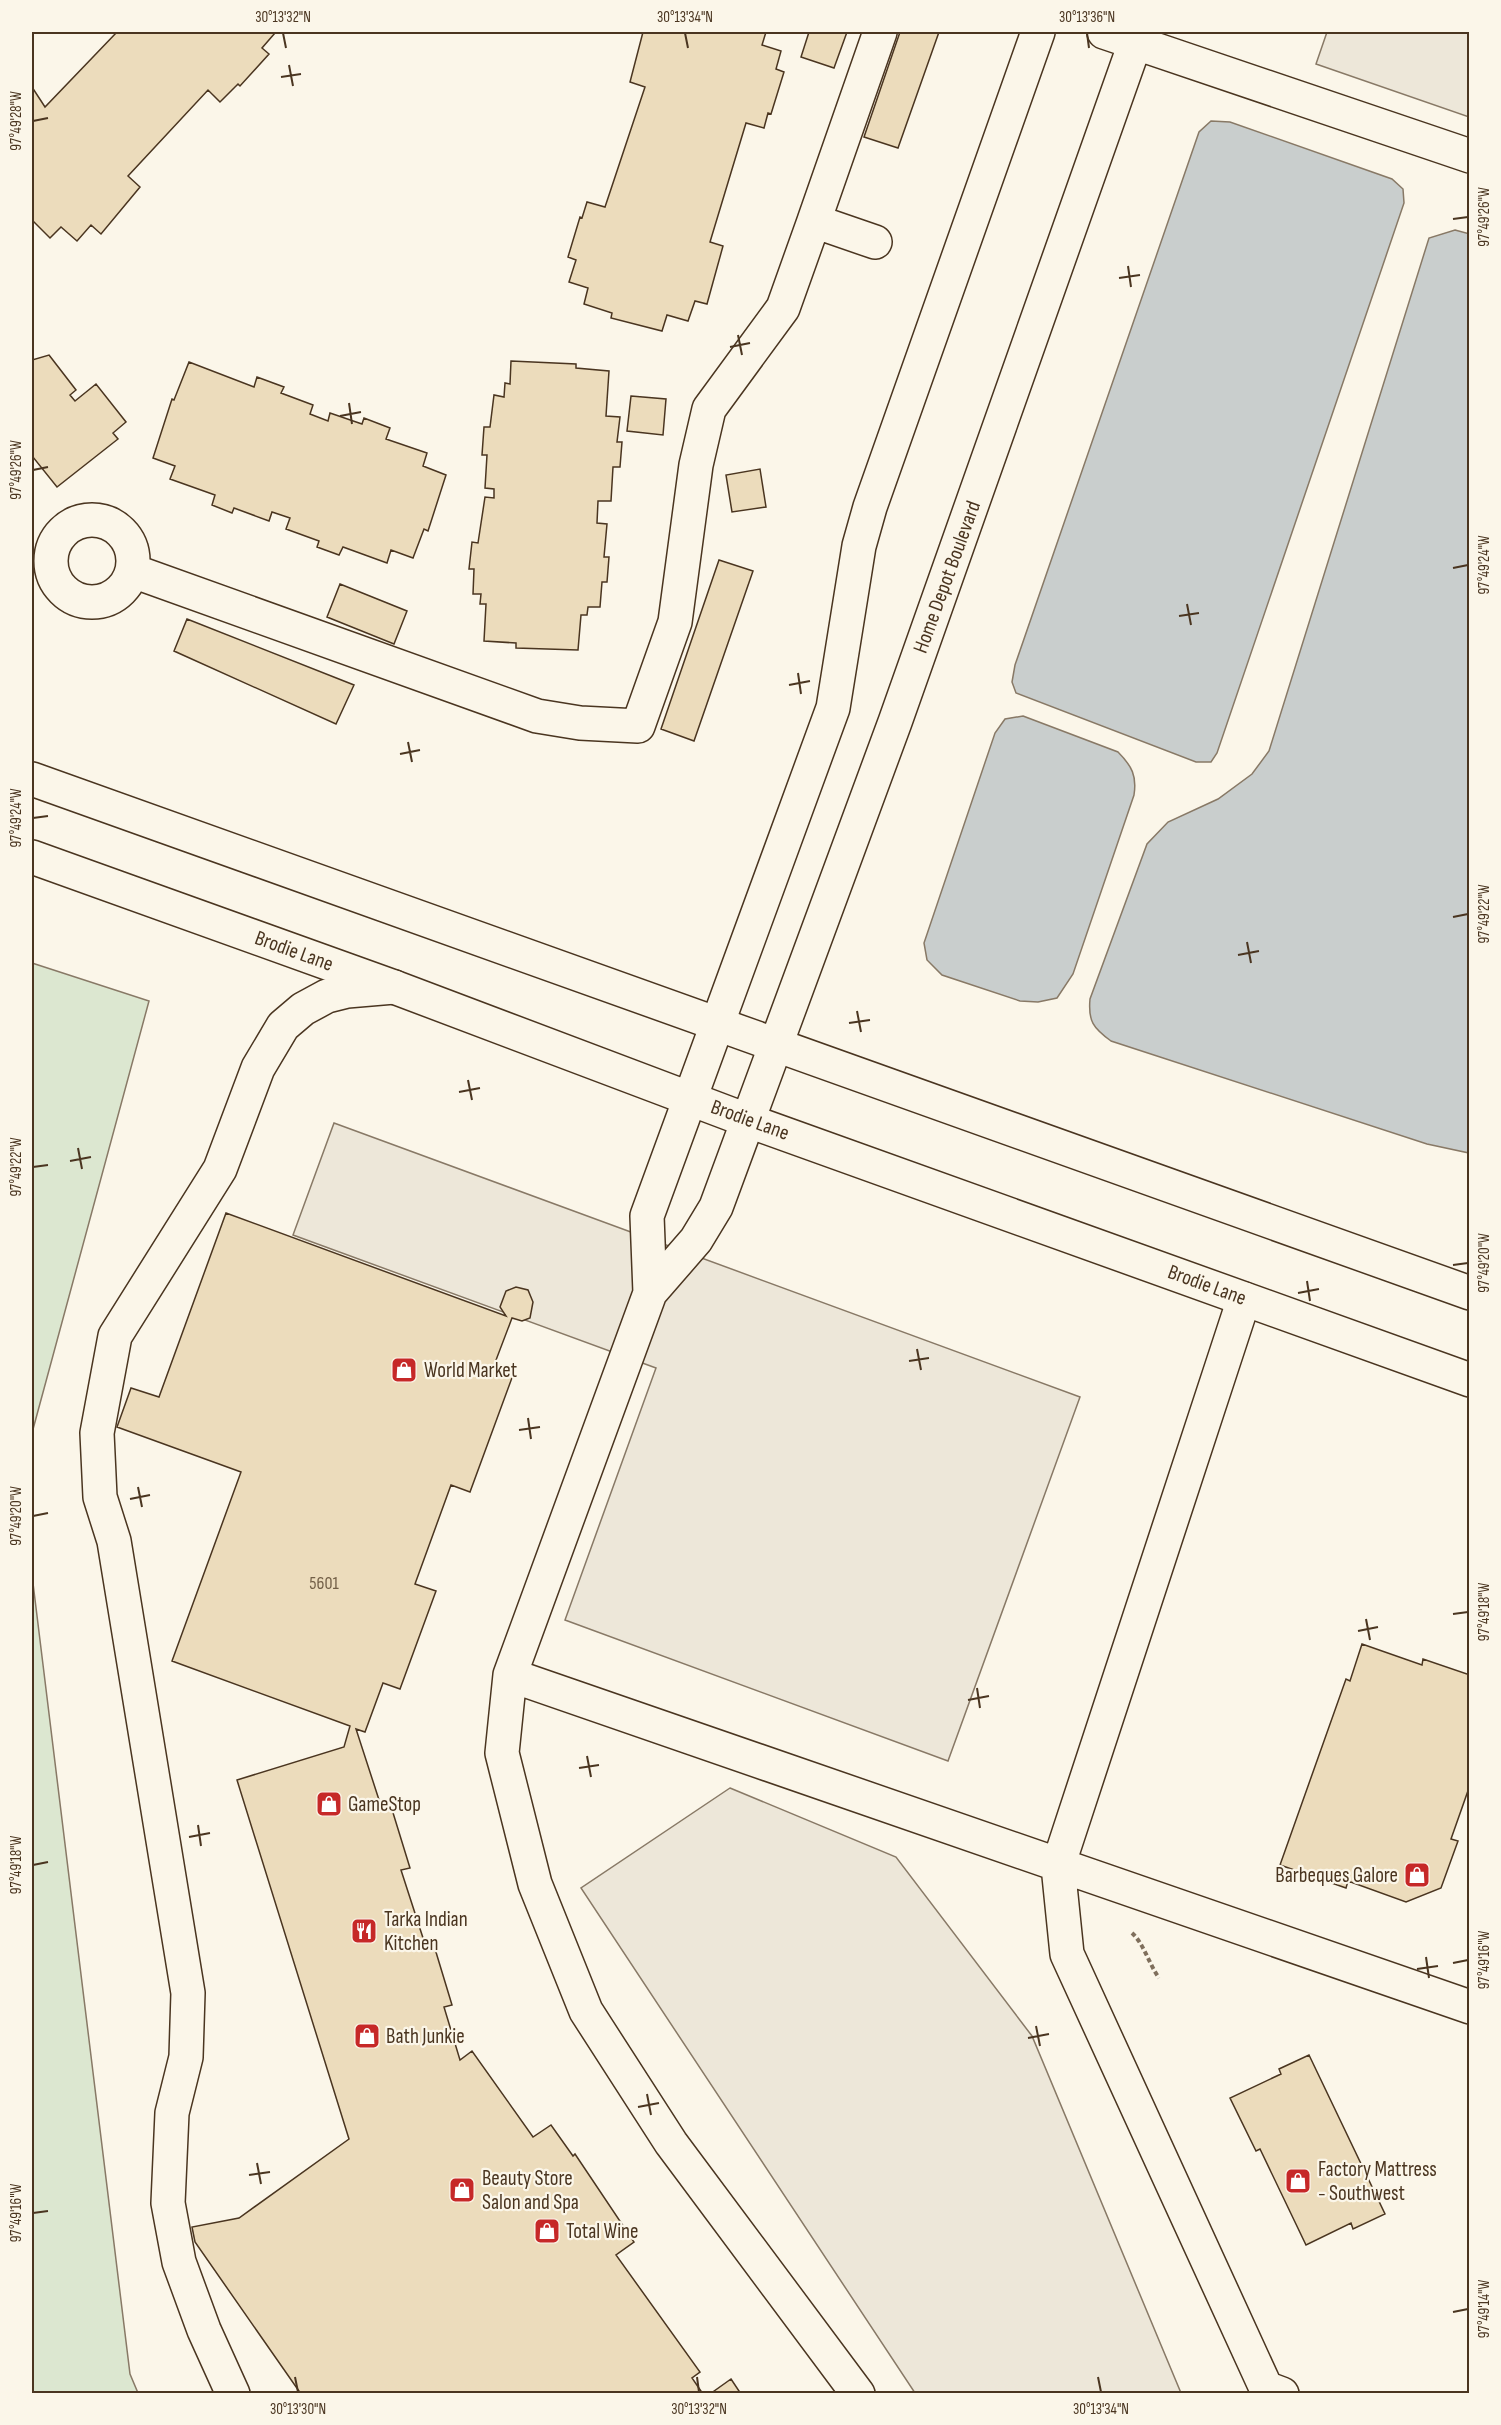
<svg xmlns="http://www.w3.org/2000/svg" width="1501" height="2425" font-family="'Sofia Sans Condensed',sans-serif">
<rect width="100%" height="100%" fill="#fbf6e9"/>
<path fill="#dce7d0" stroke="#887966" stroke-width="1.5" d="M 32,963 L 149,1001 L 32,1433 Z
M 32,1575 L 130,2374 L 138,2393 L 32,2393 Z"/>
<path fill="#ede7d9" stroke="#887966" stroke-width="1.5" d="M 1327,32 L 1469,32 L 1469,117 L 1316,64 Z
M 334,1123 L 1080,1397 L 948,1761 L 565,1620 L 656,1368 L 293,1235 Z
M 730,1788 L 896,1857 L 1032,2036 L 1181,2393 L 915,2393 L 581,1888 Z"/>
<path fill="#c9cecd" stroke="#887966" stroke-width="1.5" d="M 1211,121 L 1230,122 L 1392,179 L 1403,189 L 1404,203 L 1217,753 L 1211,762 L 1196,762 L 1016,693 L 1012,682 L 1015,665 L 1199,132 Z
M 1455,230 L 1470,234 L 1469,1153 L 1427,1144 L 1111,1041 C 1093,1028 1088,1021 1090,999 L 1147,844 L 1168,822 L 1218,799 L 1252,774 L 1269,751 L 1429,238 Z
M 1023,716 L 1118,752 C 1132,766 1137,776 1134,795 L 1073,974 L 1057,998 L 1038,1002 L 1020,1001 L 942,975 L 927,960 L 924,943 L 995,733 L 1005,719 Z"/>
<path fill="#ecdcbc" stroke="#4a3520" stroke-width="1.5" d="M 117,32 L 275,33 L 262,48 L 269,54 L 240,86 L 238,84 L 220,102 L 208,90 L 128,176 L 140,187 L 101,234 L 91,225 L 77,241 L 61,227 L 50,238 L 32,220 L 32,87 L 45,107 Z
M 643,32 L 766,32 L 762,45 L 781,51 L 776,69 L 784,72 L 771,114 L 768,113 L 764,128 L 746,123 L 710,242 L 723,246 L 707,304 L 695,301 L 688,321 L 667,315 L 662,331 L 611,318 L 612,313 L 584,304 L 588,288 L 569,282 L 576,260 L 568,257 L 580,217 L 582,218 L 587,202 L 605,207 L 645,87 L 630,82 Z
M 809,32 L 847,32 L 834,68 L 801,57 Z
M 900,32 L 939,32 L 898,148 L 864,137 Z
M 49,355 L 76,390 L 70,395 L 75,401 L 96,384 L 126,422 L 113,433 L 118,439 L 57,487 L 33,457 L 32,458 L 32,360 Z
M 511,361 L 576,364 L 576,368 L 609,371 L 606,416 L 620,417 L 617,442 L 622,442 L 620,467 L 613,467 L 611,501 L 598,501 L 597,523 L 607,524 L 604,557 L 609,557 L 607,582 L 602,582 L 600,607 L 588,607 L 587,615 L 581,615 L 578,650 L 516,648 L 516,643 L 484,641 L 486,604 L 480,604 L 481,594 L 473,594 L 474,569 L 469,569 L 472,542 L 478,543 L 485,497 L 494,498 L 494,489 L 485,488 L 487,455 L 482,455 L 484,427 L 490,427 L 494,395 L 504,397 L 505,383 L 510,384 Z
M 189,362 L 254,387 L 257,377 L 284,387 L 281,393 L 313,405 L 310,414 L 328,421 L 330,413 L 362,424 L 364,418 L 390,428 L 386,439 L 427,453 L 423,466 L 446,475 L 428,531 L 424,529 L 413,558 L 391,550 L 387,563 L 343,547 L 339,555 L 317,547 L 319,541 L 286,529 L 290,518 L 272,512 L 269,521 L 234,508 L 232,513 L 212,505 L 215,495 L 170,479 L 175,466 L 153,458 L 172,399 L 174,400 Z
M 631,396 L 666,399 L 663,435 L 627,431 Z
M 760,469 L 766,507 L 732,512 L 726,475 Z
M 719,560 L 753,571 L 694,741 L 661,729 Z
M 340,584 L 407,611 L 394,644 L 327,617 Z
M 187,619 L 354,685 L 336,724 L 174,651 Z
M 226,1213 L 506,1316 L 500,1307 L 506,1291 L 516,1287 L 528,1290 L 533,1302 L 530,1318 L 522,1321 L 512,1318 L 493,1368 L 513,1375 L 470,1492 L 451,1485 L 415,1584 L 436,1591 L 400,1689 L 383,1683 L 365,1732 L 356,1729 L 381,1806 L 390,1803 L 410,1868 L 401,1870 L 424,1941 L 432,1939 L 452,2005 L 444,2007 L 460,2060 L 472,2051 L 533,2137 L 551,2125 L 573,2156 L 575,2154 L 634,2242 L 616,2255 L 700,2372 L 692,2378 L 703,2394 L 301,2394 L 195,2242 L 192,2227 L 239,2218 L 349,2139 L 237,1780 L 344,1747 L 350,1726 L 172,1661 L 241,1472 L 117,1427 L 131,1388 L 159,1397 Z
M 1362,1644 L 1422,1665 L 1423,1659 L 1470,1675 L 1470,1785 L 1451,1839 L 1458,1841 L 1441,1888 L 1406,1902 L 1348,1881 L 1346,1888 L 1280,1865 L 1346,1679 L 1350,1681 Z
M 1309,2055 L 1385,2214 L 1353,2229 L 1351,2223 L 1306,2245 L 1260,2149 L 1256,2151 L 1230,2098 L 1281,2074 L 1279,2069 Z
M 731,2379 L 741,2394 L 710,2394 Z"/>
<g fill="none" stroke-linecap="round" stroke-linejoin="round">
<g stroke="#4a3520" stroke-width="36">
<path id="minor" d="M 1104,32 L 1470,156
M 875,242 L 814,221 L 880,32
M51 561a41 41 0 1 1 82 0a41 41 0 1 1-82 0Z
M 133,571 L 537,716 L 580,723 L 638,726 L 675,622 L 696,465 L 709,409 L 783,308 L 814,221
M 650,1293 L 647,1216 L 833,708 L 859,546 L 870,507 L 1038,32
M 1244,1299 L 1058,1866 L 1067,1954 L 1266,2388 L 1282,2394
M 510,1675 L 1470,2007
M 233,2394 L 204,2330 L 179,2262 L 168,2203 L 172,2113 L 186,2057 L 188,1993 L 114,1541 L 100,1497 L 97,1433 L 115,1336 L 220,1169 L 258,1068 L 283,1026 L 303,1009 L 327,996 L 347,991 L 394,987
M 858,2394 L 671,2143 L 586,2011 L 535,1884 L 502,1753 L 510,1675 L 650,1293 L 696,1240 L 716,1207 L 895,722 L 1139,32"/>
</g>
<g stroke="#4a3520" stroke-width="36">
<path id="major" d="M 32,779 L 1470,1293
M 32,857 L 394,987 L 749,1121 L 1470,1380"/>
</g>
<path stroke="#7f6f5c" stroke-width="4" stroke-dasharray="4.5 3" stroke-linecap="butt" d="M 1132,1933 C 1144,1944 1149,1964 1159,1978"/>
<use href="#minor" stroke="#fbf6e9" stroke-width="33"/>
<use href="#major" stroke="#fbf6e9" stroke-width="33"/>
</g>
<path fill="none" stroke="#4a3520" stroke-width="2" d="M 283,33 L 286,48M 685,33 L 688,48M 1087,33 L 1089,48M 289,65 L 293,86M 281,77 L 301,74M 33,121 L 48,118M 1453,219 L 1468,217M 1128,266 L 1131,287M 1119,278 L 1140,275M 738,335 L 742,355M 730,347 L 750,343M 349,403 L 352,424M 340,416 L 361,412M 33,470 L 48,467M 1453,568 L 1468,565M 1187,604 L 1191,625M 1179,616 L 1199,613M 798,673 L 801,694M 789,685 L 810,681M 408,742 L 412,762M 400,754 L 420,750M 33,818 L 48,816M 1453,917 L 1468,914M 1247,942 L 1251,963M 1238,955 L 1259,951M 857,1011 L 861,1032M 849,1023 L 870,1020M 468,1080 L 472,1100M 459,1092 L 480,1088M 78,1148 L 82,1169M 70,1161 L 91,1157M 33,1167 L 48,1165M 1453,1265 L 1468,1263M 1307,1281 L 1310,1301M 1298,1293 L 1319,1289M 917,1349 L 921,1370M 909,1361 L 929,1358M 528,1418 L 531,1439M 519,1430 L 540,1427M 138,1487 L 142,1507M 130,1499 L 150,1495M 33,1516 L 48,1513M 1453,1614 L 1468,1612M 1366,1619 L 1370,1640M 1358,1631 L 1378,1627M 977,1688 L 980,1708M 968,1700 L 989,1696M 587,1756 L 591,1777M 579,1768 L 599,1765M 198,1825 L 201,1846M 189,1837 L 210,1833M 33,1865 L 48,1862M 1426,1957 L 1429,1978M 1453,1963 L 1468,1960M 1417,1969 L 1438,1966M 1036,2026 L 1040,2046M 1028,2038 L 1049,2034M 647,2094 L 651,2115M 638,2107 L 659,2103M 257,2163 L 261,2184M 249,2175 L 270,2172M 33,2213 L 48,2211M 1453,2312 L 1468,2309M 295,2377 L 298,2392M 697,2377 L 699,2392M 1098,2377 L 1101,2392"/>
<defs>
<g id="shop-square" transform="scale(1.35)"><rect x="-9" y="-9" width="18" height="18" rx="4" fill="#c62828" stroke="#fbf6e9"/><path d="M-5-2.5h2.3a2.7 3.5 0 0 1 5.4 0H5L5.5 6h-11ZM-1.5-2.5h3a1.5 2.3 0 0 0-3 0Z" fill="#fff"/></g>
<g id="restaurant-square" transform="scale(1.35)"><rect x="-9" y="-9" width="18" height="18" rx="4" fill="#c62828" stroke="#fbf6e9"/><path d="M-5-6h1v4h1v-4h1v4h1v-4h1v5L-1.5 .5V6h-2V.5L-5-1ZM5-6V6H3V1.5H1.5Q1.5-4 5-6Z" fill="#fff"/></g>
</defs>
<g fill-rule="evenodd">
<use href="#shop-square" x="404" y="1370"/>
<use href="#shop-square" x="329" y="1804"/>
<use href="#shop-square" x="1417" y="1875"/>
<use href="#restaurant-square" x="364" y="1931"/>
<use href="#shop-square" x="367" y="2036"/>
<use href="#shop-square" x="1298" y="2181"/>
<use href="#shop-square" x="462" y="2190"/>
<use href="#shop-square" x="547" y="2231"/>
</g>
<g text-anchor="middle" dominant-baseline="central" stroke-width="4.5" stroke-linejoin="round" paint-order="stroke">
<g font-size="18" fill="#725f47">
<text x="324" y="1583">5601</text>
</g>
<g font-size="21" fill="#4a3520" stroke="#fbf6e9">
<text transform="translate(947 577) rotate(-70)">Home Depot Boulevard</text>
<text transform="translate(294 951) rotate(20)">Brodie Lane</text>
<text transform="translate(750 1120) rotate(20)">Brodie Lane</text>
<text transform="translate(1207 1285) rotate(20)">Brodie Lane</text>
</g>
<g font-size="21" fill="#4a3520" stroke="#fbf6e9" text-anchor="start">
<text x="424" y="1370">World Market</text>
<text x="348" y="1804">GameStop</text>
<text x="1398" y="1875" text-anchor="end">Barbeques Galore</text>
<text x="384" y="1919">Tarka Indian<tspan x="384" dy="24">Kitchen</tspan></text>
<text x="386" y="2036">Bath Junkie</text>
<text x="1318" y="2169">Factory Mattress<tspan x="1318" dy="24">- Southwest</tspan></text>
<text x="482" y="2178">Beauty Store<tspan x="482" dy="24">Salon and Spa</tspan></text>
<text x="566" y="2231">Total Wine</text>
</g>
</g>
<rect width="1501" height="2425" fill="none" stroke="#fbf6e9" stroke-width="66"/>
<rect x="33" y="33" width="1435" height="2359" fill="none" stroke="#4a3520" stroke-width="2"/>
<g font-size="15" text-anchor="middle" fill="#4a3520">
<text x="283" y="22">30°13'32"N</text>
<text x="685" y="22">30°13'34"N</text>
<text x="1087" y="22">30°13'36"N</text>
<text transform="translate(16 121) rotate(-90)" y="5">97°49'28"W</text>
<text transform="translate(1484 217) rotate(-90)" y="5">97°49'26"W</text>
<text transform="translate(16 470) rotate(-90)" y="5">97°49'26"W</text>
<text transform="translate(1484 565) rotate(-90)" y="5">97°49'24"W</text>
<text transform="translate(16 818) rotate(-90)" y="5">97°49'24"W</text>
<text transform="translate(1484 914) rotate(-90)" y="5">97°49'22"W</text>
<text transform="translate(16 1167) rotate(-90)" y="5">97°49'22"W</text>
<text transform="translate(1484 1263) rotate(-90)" y="5">97°49'20"W</text>
<text transform="translate(16 1516) rotate(-90)" y="5">97°49'20"W</text>
<text transform="translate(1484 1612) rotate(-90)" y="5">97°49'18"W</text>
<text transform="translate(16 1865) rotate(-90)" y="5">97°49'18"W</text>
<text transform="translate(1484 1960) rotate(-90)" y="5">97°49'16"W</text>
<text transform="translate(16 2213) rotate(-90)" y="5">97°49'16"W</text>
<text transform="translate(1484 2309) rotate(-90)" y="5">97°49'14"W</text>
<text x="298" y="2414">30°13'30"N</text>
<text x="699" y="2414">30°13'32"N</text>
<text x="1101" y="2414">30°13'34"N</text>
</g>
</svg>
